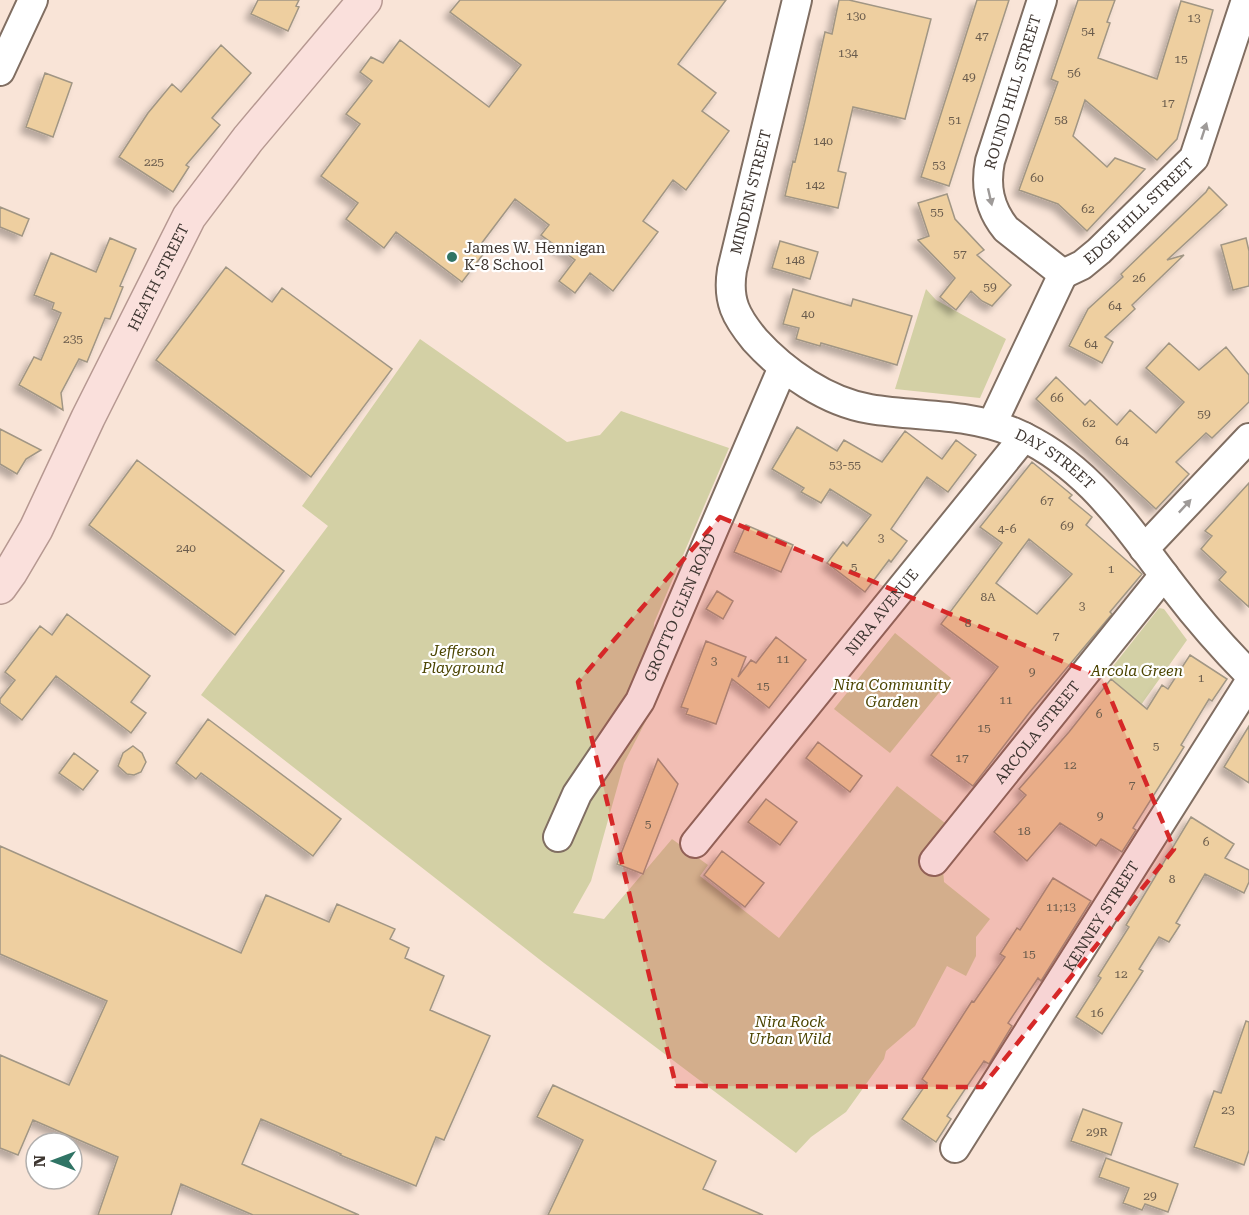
<svg xmlns="http://www.w3.org/2000/svg" width="1249" height="1215" font-family="'Roboto Serif',serif">
<defs>
<filter id="shadow"><feDropShadow dx="-5.5" dy="5.5" stdDeviation="3" flood-color="#0004"/></filter>
</defs>
<rect width="100%" height="100%" fill="#f9e4d7"/>
<path fill="#d3d0a5" d="M 926,289 L 936,300 L 1006,339 L 980,398 L 895,389 Z
M 420,339 L 567,442 L 600,435 L 621,411 L 729,448 L 654,623 L 649,715 L 624,763 L 591,881 L 573,913 L 604,919 L 672,839 L 708,865 L 700,876 L 779,938 L 897,786 L 945,823 L 922,852 L 943,869 L 944,882 L 990,919 L 976,937 L 976,956 L 966,976 L 947,966 L 915,1026 L 886,1051 L 884,1059 L 846,1112 L 811,1137 L 796,1153 L 544,963 L 201,695 L 328,526 L 302,506 Z
M 1159,608 L 1164,609 L 1187,640 L 1141,705 L 1106,675 Z
M 895,633 L 951,678 L 890,753 L 834,709 Z"/>
<path fill="#eecfa0" stroke="#a19684" stroke-width="1.5" fill-rule="evenodd" filter="url(#shadow)" d="M 258,0 L 299,0 L 296,6 L 299,7 L 288,31 L 251,14 Z
M 460,0 L 726,0 L 678,64 L 716,93 L 702,111 L 729,131 L 686,190 L 673,180 L 643,221 L 658,232 L 613,291 L 590,273 L 575,293 L 559,281 L 575,260 L 541,235 L 549,225 L 515,199 L 478,248 L 484,253 L 462,282 L 396,232 L 384,248 L 346,219 L 358,203 L 321,176 L 360,124 L 346,114 L 372,81 L 360,72 L 371,57 L 383,63 L 400,40 L 489,107 L 521,65 L 450,12 Z
M 839,0 L 849,0 L 931,19 L 905,119 L 853,107 L 838,171 L 846,173 L 838,208 L 785,196 L 793,161 L 795,162 L 805,121 L 825,32 L 832,34 Z
M 977,0 L 1009,0 L 949,186 L 921,177 Z
M 1078,0 L 1115,0 L 1107,22 L 1110,23 L 1098,58 L 1157,79 L 1181,1 L 1213,10 L 1177,139 L 1157,160 L 1085,100 L 1073,136 L 1107,167 L 1115,158 L 1145,169 L 1087,231 L 1058,204 L 1019,190 L 1058,82 L 1051,79 Z
M 221,45 L 251,73 L 212,118 L 220,125 L 186,165 L 189,167 L 173,192 L 119,157 L 148,113 L 172,84 L 181,92 Z
M 45,73 L 72,83 L 53,137 L 26,127 Z
M 1209,187 L 1227,205 L 1167,260 L 1184,255 L 1132,305 L 1135,309 L 1105,337 L 1113,342 L 1102,363 L 1069,346 L 1088,309 L 1123,277 L 1121,274 L 1206,192 Z
M 947,194 L 955,219 L 984,250 L 977,255 L 1011,285 L 992,306 L 982,301 L 971,291 L 956,310 L 940,297 L 955,278 L 918,240 L 929,236 L 918,203 Z
M 0,207 L 29,219 L 22,236 L 0,227 Z
M 110,238 L 136,249 L 120,286 L 123,287 L 110,319 L 105,318 L 87,362 L 79,359 L 61,393 L 63,410 L 19,385 L 34,357 L 41,360 L 61,313 L 52,309 L 54,303 L 34,295 L 51,253 L 96,272 Z
M 1246,238 L 1249,251 L 1249,286 L 1233,290 L 1221,245 Z
M 780,241 L 818,252 L 810,279 L 772,268 Z
M 226,267 L 272,302 L 282,288 L 392,369 L 311,477 L 156,360 Z
M 793,289 L 851,306 L 853,299 L 912,316 L 897,365 L 821,343 L 820,346 L 796,339 L 799,328 L 783,324 Z
M 1169,343 L 1199,370 L 1226,347 L 1249,375 L 1249,402 L 1212,438 L 1206,433 L 1176,462 L 1189,474 L 1156,509 L 1036,399 L 1056,377 L 1085,405 L 1090,400 L 1117,425 L 1130,410 L 1156,433 L 1184,402 L 1146,368 Z
M 797,427 L 837,451 L 844,440 L 882,462 L 905,431 L 942,459 L 956,440 L 976,455 L 948,492 L 927,477 L 891,529 L 907,541 L 891,562 L 889,560 L 865,592 L 827,563 L 843,542 L 847,546 L 871,515 L 830,489 L 821,503 L 801,492 L 804,488 L 772,469 Z
M 0,429 L 41,450 L 26,459 L 17,474 L 0,464 Z
M 137,460 L 284,571 L 235,635 L 89,525 Z
M 1032,462 L 1072,495 L 1069,498 L 1092,517 L 1086,525 L 1142,574 L 1110,612 L 1112,614 L 1029,713 L 973,786 L 931,755 L 998,667 L 941,624 L 1002,543 L 980,527 ZM 1029,539 L 1072,574 L 1037,614 L 996,583 Z
M 1249,483 L 1249,607 L 1219,580 L 1226,572 L 1201,549 L 1212,536 L 1205,531 Z
M 746,525 L 793,545 L 781,572 L 734,552 Z
M 717,591 L 733,601 L 723,619 L 706,609 Z
M 67,614 L 150,676 L 131,702 L 146,713 L 131,733 L 56,676 L 22,720 L 0,703 L 0,699 L 15,680 L 5,672 L 40,626 L 52,635 Z
M 776,637 L 806,660 L 769,708 L 732,679 L 716,724 L 686,714 L 688,709 L 681,707 L 706,641 L 746,657 L 738,677 L 751,660 L 756,663 Z
M 1190,655 L 1227,679 L 1212,701 L 1209,699 L 1181,745 L 1184,747 L 1133,828 L 1136,830 L 1122,852 L 1101,839 L 1096,846 L 1060,823 L 1027,861 L 994,832 L 1026,795 L 1019,789 L 1069,732 L 1111,679 L 1147,709 L 1162,685 L 1168,689 Z
M 208,719 L 341,819 L 313,856 L 201,773 L 196,779 L 176,763 Z
M 1249,726 L 1249,783 L 1224,767 Z
M 818,742 L 862,776 L 850,792 L 806,758 Z
M 133,746 L 142,753 L 146,762 L 141,772 L 134,775 L 127,774 L 118,766 L 123,753 Z
M 74,753 L 98,771 L 83,790 L 59,773 Z
M 658,759 L 678,784 L 643,874 L 617,864 Z
M 766,799 L 797,822 L 780,845 L 748,822 Z
M 1191,817 L 1234,844 L 1225,858 L 1249,870 L 1249,882 L 1244,893 L 1205,874 L 1176,923 L 1180,925 L 1169,942 L 1159,937 L 1139,969 L 1143,971 L 1102,1034 L 1076,1017 L 1101,978 L 1098,976 L 1129,927 L 1126,925 Z
M 0,846 L 241,953 L 266,895 L 329,922 L 337,904 L 395,929 L 390,939 L 409,948 L 405,958 L 444,976 L 430,1010 L 490,1036 L 444,1140 L 436,1137 L 416,1186 L 340,1155 L 341,1154 L 261,1119 L 242,1164 L 359,1215 L 253,1215 L 181,1184 L 171,1215 L 98,1215 L 118,1157 L 33,1120 L 18,1155 L 0,1148 L 0,1055 L 69,1085 L 107,1001 L 0,954 Z
M 722,851 L 764,883 L 745,907 L 704,875 Z
M 1053,878 L 1091,901 L 1041,981 L 1038,978 L 1008,1023 L 1012,1026 L 989,1064 L 984,1061 L 947,1116 L 951,1119 L 936,1142 L 902,1119 L 927,1083 L 922,1079 L 972,1001 L 974,1002 L 1005,957 L 1000,954 L 1017,928 L 1020,930 Z
M 1246,1021 L 1249,1022 L 1249,1150 L 1244,1165 L 1194,1147 L 1214,1091 L 1221,1093 Z
M 553,1085 L 716,1161 L 703,1189 L 763,1215 L 548,1215 L 583,1140 L 537,1117 Z
M 1083,1109 L 1122,1123 L 1111,1155 L 1071,1141 Z
M 1106,1158 L 1178,1184 L 1168,1212 L 1145,1204 L 1142,1210 L 1123,1203 L 1129,1188 L 1099,1177 Z"/>
<g fill="none" stroke-linecap="round" stroke-linejoin="round">
<g stroke="#806e62" stroke-width="32">
<g id="minor">
<path id="s1" d="M 797,0 L 732,270 C 727,301 736,317 755,340 C 784,372 827,402 870,409 C 918,417 968,413 1013,432 C 1088,464 1126,526 1174,588 C 1197,618 1222,647 1249,674"/>
<path d="M 1042,0 L 990,161 C 985,186 989,208 1006,229 L 1063,274"/>
<path d="M 0,71 L 33,0"/>
<path id="s2" d="M 1063,274 L 1082,265 L 1099,251 L 1194,158 L 1246,0"/>
<path d="M 992,424 L 1063,274"/>
<path d="M 1144,549 L 1249,438"/>
<path id="s3" d="M 558,837 L 577,794 L 640,701 L 783,367"/>
<path id="s4" d="M 695,843 L 1024,437"/>
<path id="s5" d="M 934,861 L 1164,575"/>
<path id="s6" d="M 955,1148 L 1249,683"/>
</g>
</g>
<g stroke="#b69891" stroke-width="36">
<g id="major">
<path id="s7" d="M 0,587 L 10,573 L 36,529 L 88,418 L 189,217 L 248,139 L 365,0"/>
</g>
</g>
<use href="#minor" stroke="#fff" stroke-width="28"/>
<use href="#major" stroke="#fae0dc" stroke-width="33"/>
</g>
<defs><path id="oneway-solid" d="M-6-.8H1V-3.2L6.5 0L1 3.2V.8H-6Z" transform="scale(1.5)"/></defs>
<g fill="#9e9a98">
<use href="#oneway-solid" transform="translate(1204 131) rotate(-72)"/>
<use href="#oneway-solid" transform="translate(990 197) rotate(77)"/>
<use href="#oneway-solid" transform="translate(1185 506) rotate(-47)"/>
</g>
<path fill="#d62828" fill-opacity="0.2" stroke="#d62828" stroke-width="4.5" stroke-dasharray="12 8" stroke-linejoin="round" d="M 720,517 L 1102,678 L 1174,849 L 982,1087 L 676,1086 L 578,682 Z"/>
<circle fill="#307465" stroke="#fff" stroke-width="2" cx="452" cy="257" r="6"/>
<g text-anchor="middle" dominant-baseline="central" stroke-width="4.5" stroke-linejoin="round" paint-order="stroke">
<g font-size="12" fill="#6a5c4d">
<text x="856" y="16">130</text>
<text x="1194" y="18">13</text>
<text x="1088" y="31">54</text>
<text x="982" y="36">47</text>
<text x="848" y="53">134</text>
<text x="1181" y="59">15</text>
<text x="1074" y="73">56</text>
<text x="969" y="77">49</text>
<text x="1168" y="103">17</text>
<text x="955" y="120">51</text>
<text x="1061" y="120">58</text>
<text x="823" y="141">140</text>
<text x="154" y="162">225</text>
<text x="939" y="165">53</text>
<text x="1037" y="178">60</text>
<text x="815" y="185">142</text>
<text x="1088" y="209">62</text>
<text x="937" y="212">55</text>
<text x="960" y="254">57</text>
<text x="795" y="260">148</text>
<text x="1139" y="278">26</text>
<text x="990" y="287">59</text>
<text x="1115" y="306">64</text>
<text x="808" y="314">40</text>
<text x="73" y="339">235</text>
<text x="1091" y="344">64</text>
<text x="1057" y="398">66</text>
<text x="1204" y="414">59</text>
<text x="1089" y="423">62</text>
<text x="1122" y="441">64</text>
<text x="845" y="465">53-55</text>
<text x="1047" y="501">67</text>
<text x="1067" y="526">69</text>
<text x="1007" y="529">4-6</text>
<text x="881" y="538">3</text>
<text x="186" y="548">240</text>
<text x="854" y="567">5</text>
<text x="1111" y="569">1</text>
<text x="988" y="597">8A</text>
<text x="1082" y="606">3</text>
<text x="968" y="623">8</text>
<text x="1056" y="636">7</text>
<text x="783" y="659">11</text>
<text x="714" y="661">3</text>
<text x="1032" y="672">9</text>
<text x="1201" y="678">1</text>
<text x="763" y="686">15</text>
<text x="1006" y="700">11</text>
<text x="1099" y="714">6</text>
<text x="984" y="728">15</text>
<text x="1156" y="746">5</text>
<text x="962" y="758">17</text>
<text x="1070" y="765">12</text>
<text x="1132" y="785">7</text>
<text x="1100" y="816">9</text>
<text x="648" y="824">5</text>
<text x="1024" y="831">18</text>
<text x="1206" y="842">6</text>
<text x="1172" y="879">8</text>
<text x="1061" y="907">11;13</text>
<text x="1029" y="954">15</text>
<text x="1121" y="974">12</text>
<text x="1097" y="1013">16</text>
<text x="1228" y="1110">23</text>
<text x="1097" y="1132">29R</text>
<text x="1150" y="1196">29</text>
</g>
<g font-size="15" fill="#3e3631" stroke="#fff">
<text transform="translate(1013 92) rotate(-73)">ROUND HILL STREET</text>
<text transform="translate(751 192) rotate(-76)">MINDEN STREET</text>
<text stroke="none"><textPath href="#s2" startOffset="99">EDGE HILL STREET</textPath></text>
<text stroke="none"><textPath href="#s7" startOffset="348">HEATH STREET</textPath></text>
<text stroke="none"><textPath href="#s1" startOffset="686">DAY STREET</textPath></text>
<text stroke="none"><textPath href="#s3" startOffset="261">GROTTO GLEN ROAD</textPath></text>
<text stroke="none"><textPath href="#s4" startOffset="297">NIRA AVENUE</textPath></text>
<text stroke="none"><textPath href="#s5" startOffset="165">ARCOLA STREET</textPath></text>
<text stroke="none"><textPath href="#s6" startOffset="274">KENNEY STREET</textPath></text>
</g>
<g font-size="15" fill="#3e3631" stroke="#fff" text-anchor="start">
<text x="464" y="248">James W. Hennigan<tspan x="464" dy="17">K-8 School</tspan></text>
</g>
<g font-size="15" font-style="italic" fill="#4b4400" stroke="#fff">
<text x="463" y="651">Jefferson<tspan x="463" dy="17">Playground</tspan></text>
<text x="1137" y="671">Arcola Green</text>
<text x="892" y="685">Nira Community<tspan x="892" dy="17">Garden</tspan></text>
<text x="790" y="1022">Nira Rock<tspan x="790" dy="17">Urban Wild</tspan></text>
</g>
</g>
<g transform="translate(54 1161) rotate(270)"><circle r="28" fill="#ffffff" stroke="#b2afad" stroke-width="1.5"/>
<path d="M0-4.5L10 22L0 15L-10 22Z" fill="#307465"/>
<text y="-9" font-size="16" font-weight="bold" text-anchor="middle" fill="#3e3631">N</text>
</g>
</svg>
